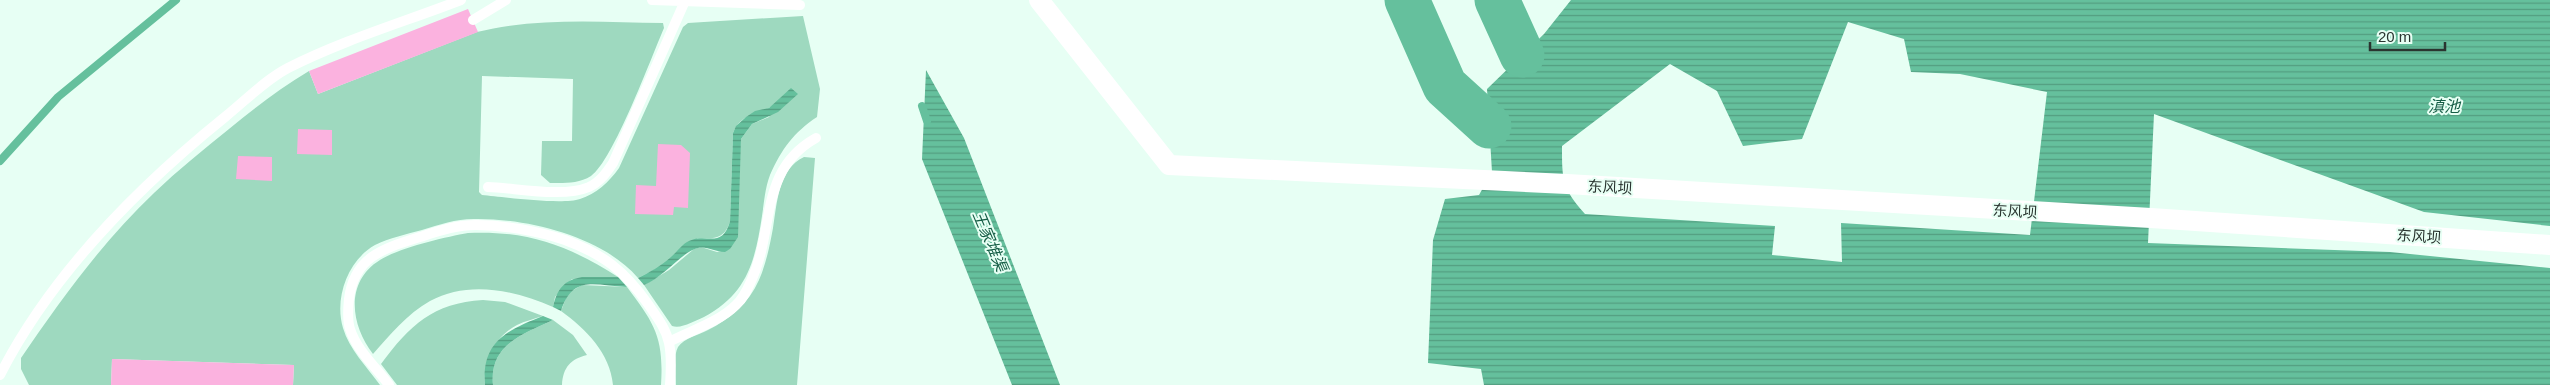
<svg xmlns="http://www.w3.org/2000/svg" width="2550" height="385" font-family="Arial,'Noto Sans SC',sans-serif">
<defs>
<pattern id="water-rules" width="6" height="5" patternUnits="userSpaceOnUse" patternTransform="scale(1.25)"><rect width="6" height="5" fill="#65c09d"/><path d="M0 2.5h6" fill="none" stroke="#539d80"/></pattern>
</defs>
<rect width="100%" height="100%" fill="#e7fff4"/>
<path fill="#9ed9bf" d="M 803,16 L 820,89 L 817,117 C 794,132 781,150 770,175 C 765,188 764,203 762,216 C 755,262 747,294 704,317 C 694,321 682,329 672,326 L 644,285 L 669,270 L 694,249 L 701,247 L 717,252 L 730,249 L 741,139 L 752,124 L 769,117 L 775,104 C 760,116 742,111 733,133 L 730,221 C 725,239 714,239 698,238 L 660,267 L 638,278 C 603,237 530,219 478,219 C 458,218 441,224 422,230 C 407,234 389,238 375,245 C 348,260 334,298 343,328 C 349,349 367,367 380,385 L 293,385 L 294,365 L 112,359 L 111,385 L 29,385 L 21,369 L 21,358 C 60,301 103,241 154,193 C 178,170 204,149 229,129 C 255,108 280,88 309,71 L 318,94 L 477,32 C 538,17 601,22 663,23 L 664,28 C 651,58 613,161 591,176 C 578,184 564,183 550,183 L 541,175 L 542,141 L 572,141 L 573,79 L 482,76 L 479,192 L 482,195 C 503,197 562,205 580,199 C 596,194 609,182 619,168 L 683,27 L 688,23 Z
M 804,157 L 815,158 L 797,385 L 676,385 C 676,374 673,356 678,347 C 684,338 699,335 708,330 C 730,319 749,303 759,280 C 766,264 770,245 773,228 C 777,204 778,169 804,157 Z
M 468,233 C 526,230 570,246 618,277 L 572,279 L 555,297 L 553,307 C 515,290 468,280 430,301 C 407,314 390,335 373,354 C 351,326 344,282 380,260 C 399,248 445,237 468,233 Z
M 582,285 L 627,287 C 655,324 664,338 661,385 L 613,385 C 610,353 586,329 561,311 L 568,293 Z
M 483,300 L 505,302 L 543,316 C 534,319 525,321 517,325 C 495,336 483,362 485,385 L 397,385 L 381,364 C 410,325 433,303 483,300 Z
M 553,320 L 573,335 L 587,355 C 571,359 563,367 562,385 L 493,385 C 489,344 524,334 553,320 Z"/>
<path fill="url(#water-rules)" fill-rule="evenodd" d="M 1571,0 L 2550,0 L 2550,226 L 2424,212 L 2154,114 L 2148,243 L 2390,252 L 2550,268 L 2550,385 L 1484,385 L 1481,369 L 1428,363 L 1433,240 L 1445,199 L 1479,195 L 1492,172 L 1487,89 L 1544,34 ZM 1848,22 L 1904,39 L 1911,72 L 1960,74 L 2047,92 L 2030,235 L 1841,223 L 1842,262 L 1772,255 L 1775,226 L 1585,214 C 1562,188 1562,180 1562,146 L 1670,64 L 1717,91 L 1743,146 L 1802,139 Z
M 926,70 L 964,138 L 1060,385 L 1012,385 L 922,159 Z
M 791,88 L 798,94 L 778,112 L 752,124 L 741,139 L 738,237 L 730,249 L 725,252 C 715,252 707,246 698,248 C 684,250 663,278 644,285 L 638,278 C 650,272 661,266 671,257 C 677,252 682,244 689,241 C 706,232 722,250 730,221 L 733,133 L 736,126 L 746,117 L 755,111 L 769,108 Z
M 582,277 L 618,277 L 627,287 C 595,286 573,274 561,311 L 553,307 C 557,289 564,280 582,277 Z
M 543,316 L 553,320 C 524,334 489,344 493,385 L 485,385 C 481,341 508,330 543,316 Z"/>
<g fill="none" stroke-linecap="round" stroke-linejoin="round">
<path stroke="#65c09d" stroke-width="8" d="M 922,106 L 927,121
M 0,161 L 58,97 L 176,0"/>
<path stroke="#65c09d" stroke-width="45" d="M 1407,0 L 1445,86 L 1489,126
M 1497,0 L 1522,55"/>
</g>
<path fill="#fbb2df" d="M 468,9 L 478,32 L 318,94 L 309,71 Z
M 298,129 L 332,130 L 332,155 L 297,154 Z
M 658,144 L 681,145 L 690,153 L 688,208 L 674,207 L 673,215 L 635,214 L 636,185 L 656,186 Z
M 238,156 L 272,157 L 272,181 L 236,179 Z
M 112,359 L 294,365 L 293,385 L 111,385 Z"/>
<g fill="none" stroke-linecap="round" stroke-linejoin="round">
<path stroke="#fff" stroke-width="10" d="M 652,0 L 800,5
M 473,20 L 506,0
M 488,187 C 516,188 563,198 589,187 C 600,182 607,172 613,163 L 685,1
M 669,342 C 690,331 719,322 736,305 C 744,298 748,288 752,279 C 775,227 759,170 816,138
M 0,375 C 52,273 137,188 225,117 C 245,101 265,80 288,68 C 343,40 404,22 461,0
M 389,385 C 376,367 357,351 350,329 C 347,320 348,309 349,299 C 354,256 385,248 420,237 C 439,231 456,225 476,225 C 504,225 538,231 565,240 C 603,254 625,271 648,304 C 656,316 666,328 669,343 C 672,357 671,371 670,385"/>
<path stroke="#fff" stroke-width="20" d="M 1039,0 L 1169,165 L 1567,184 L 2151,218 L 2550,245"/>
</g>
<g text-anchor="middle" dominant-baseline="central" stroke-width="4" stroke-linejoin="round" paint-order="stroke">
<g font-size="15" fill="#2a3530" stroke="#e7fff4">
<text transform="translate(1610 187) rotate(3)">东风坝</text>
<text transform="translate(2015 211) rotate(3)">东风坝</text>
<text transform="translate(2419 236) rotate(4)">东风坝</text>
</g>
<g font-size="16" font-style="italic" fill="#165e46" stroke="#e7fff4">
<text x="2444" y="106">滇池</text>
<text transform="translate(990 241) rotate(67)">王家堆渠</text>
</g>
</g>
<path d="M2370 42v8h75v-8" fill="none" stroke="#2a3530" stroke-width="2.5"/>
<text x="2378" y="42" font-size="15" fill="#2a3530" stroke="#e7fff4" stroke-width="4" paint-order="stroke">20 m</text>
</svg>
